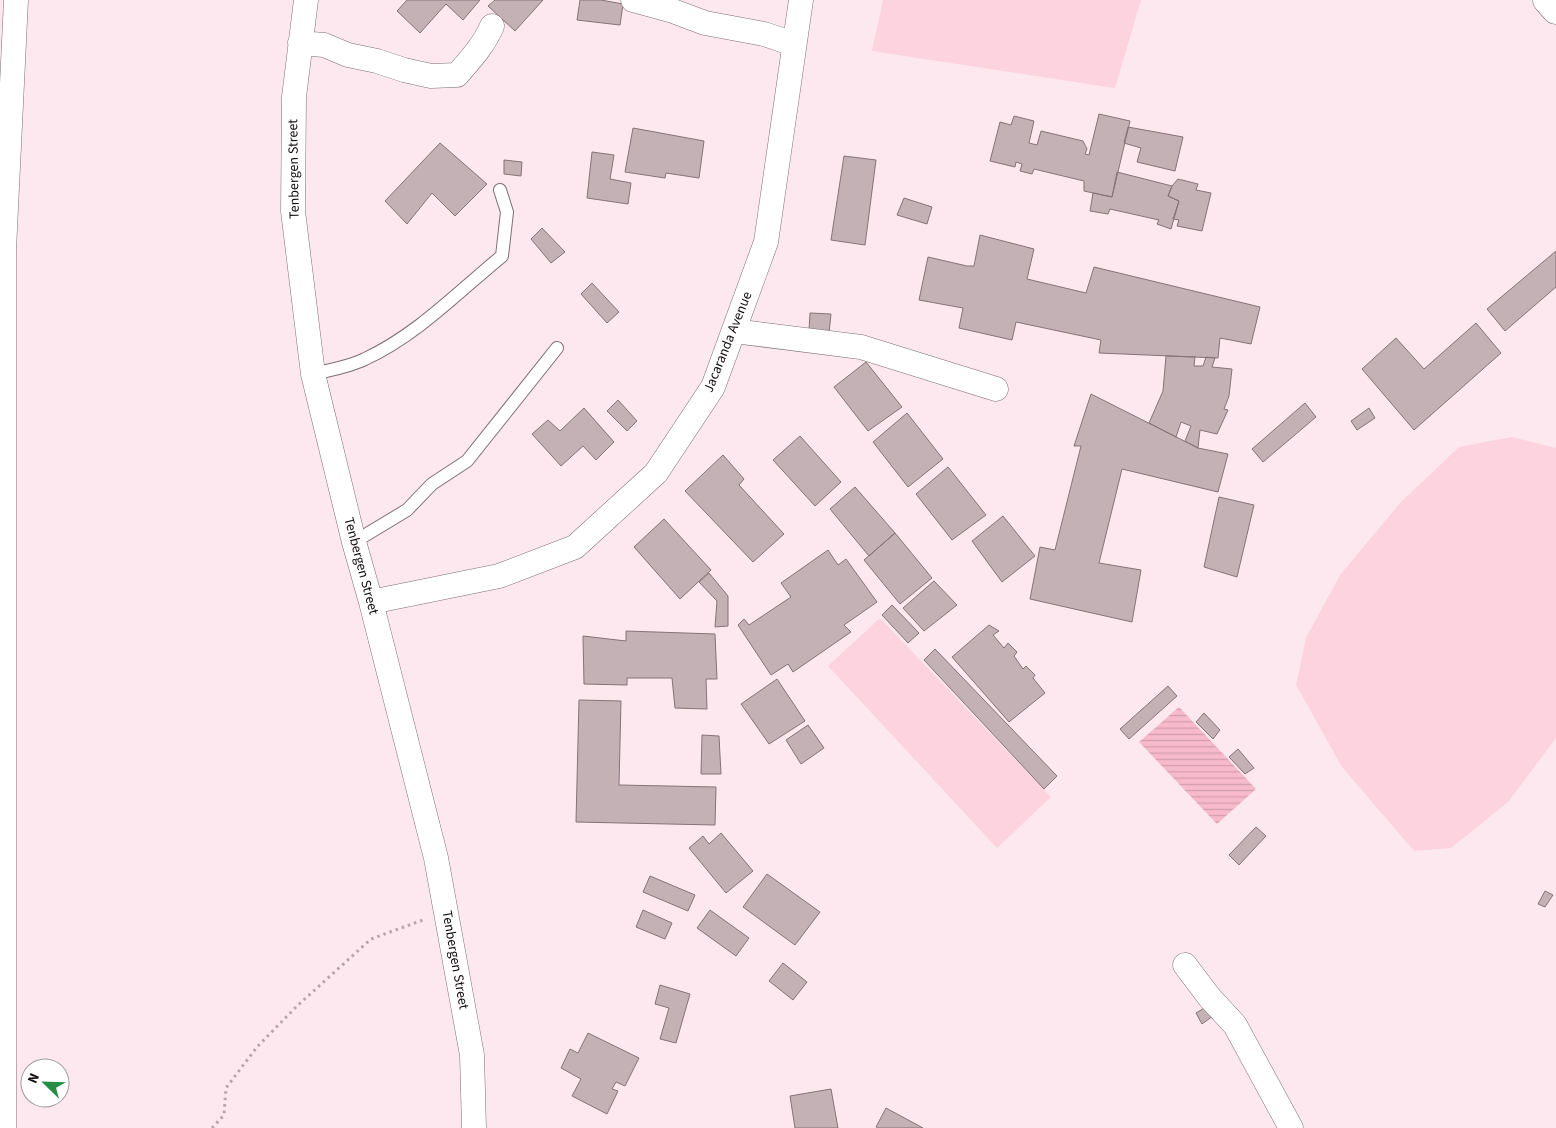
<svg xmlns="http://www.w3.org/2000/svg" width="1556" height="1128" font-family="'Source Sans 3',sans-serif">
<defs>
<pattern id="water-rules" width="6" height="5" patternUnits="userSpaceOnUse" patternTransform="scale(1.25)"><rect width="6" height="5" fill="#f7b9cc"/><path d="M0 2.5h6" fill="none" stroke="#d39eae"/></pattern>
</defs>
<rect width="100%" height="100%" fill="#fce8ee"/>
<path fill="#fcd3df" d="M 883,0 L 1141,0 L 1115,88 L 872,51 Z
M 1512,437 L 1556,448 L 1556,738 L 1508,802 L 1451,848 L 1414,851 L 1342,767 L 1296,685 L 1306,638 L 1340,575 L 1400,503 L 1459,447 Z
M 880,618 L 1051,797 L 997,848 L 828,666 Z"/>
<path fill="url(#water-rules)" d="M 1179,707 L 1256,789 L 1217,824 L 1139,742 Z"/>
<path fill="#c4b1b6" stroke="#847377" d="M 407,0 L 480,0 L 463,20 L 446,4 L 420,33 L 397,11 Z
M 495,0 L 543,0 L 515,31 L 488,6 Z
M 580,0 L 601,0 L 623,4 L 620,25 L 577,20 Z
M 1099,114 L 1130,121 L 1112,197 L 1084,191 L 1084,181 L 1034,169 L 1032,174 L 1020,171 L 1022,164 L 1016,162 L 1015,167 L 990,161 L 1000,122 L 1011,125 L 1014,116 L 1034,121 L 1029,143 L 1037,145 L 1041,131 L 1083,141 L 1087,149 L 1085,154 L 1089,155 Z
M 1128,127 L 1183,137 L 1175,171 L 1137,162 L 1141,148 L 1124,143 Z
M 633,128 L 704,141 L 699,178 L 666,173 L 665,178 L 625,172 Z
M 440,143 L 487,184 L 455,216 L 432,193 L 407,224 L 385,201 Z
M 592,152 L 614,155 L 610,179 L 631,183 L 628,204 L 587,198 Z
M 844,156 L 876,160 L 865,245 L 831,240 Z
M 504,160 L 522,162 L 521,176 L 504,174 Z
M 1117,172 L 1172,186 L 1168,196 L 1179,201 L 1171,229 L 1157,224 L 1159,220 L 1110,209 L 1108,214 L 1090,211 L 1093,193 L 1112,197 Z
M 1178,179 L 1198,184 L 1196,190 L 1211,193 L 1202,231 L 1177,226 L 1179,220 L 1173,219 L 1179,201 L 1168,196 L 1172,186 Z
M 904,198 L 932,207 L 927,224 L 897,215 Z
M 542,228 L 565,252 L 551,263 L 531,239 Z
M 980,235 L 1034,249 L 1027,279 L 1086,293 L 1094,267 L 1260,307 L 1251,344 L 1220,338 L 1218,358 L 1099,353 L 1101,340 L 1016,322 L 1012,340 L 959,328 L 963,308 L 919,300 L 928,257 L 967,266 L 974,266 Z
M 1556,251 L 1556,287 L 1505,331 L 1487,309 Z
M 592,283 L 619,312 L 607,323 L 581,294 Z
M 810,313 L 831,314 L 829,333 L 809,331 Z
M 1476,323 L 1501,353 L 1414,430 L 1362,369 L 1396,338 L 1424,369 Z
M 1166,356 L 1195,357 L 1194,366 L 1203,366 L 1206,357 L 1215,358 L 1212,367 L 1232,369 L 1229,396 L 1224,409 L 1228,410 L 1217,434 L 1200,430 L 1198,448 L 1185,441 L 1191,426 L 1181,422 L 1176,437 L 1149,423 L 1163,391 Z
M 866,362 L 902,407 L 868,431 L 834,387 Z
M 1091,394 L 1198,448 L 1228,454 L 1218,492 L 1122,469 L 1099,563 L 1141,570 L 1132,622 L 1030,599 L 1040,547 L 1055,550 L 1081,446 L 1074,446 Z
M 618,400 L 637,421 L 627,431 L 607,411 Z
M 1305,403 L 1316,417 L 1263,462 L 1252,449 Z
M 584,408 L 614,442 L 596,460 L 583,446 L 561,466 L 532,434 L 548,420 L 560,431 Z
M 1369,408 L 1375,418 L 1357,430 L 1351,421 Z
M 907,413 L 943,459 L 908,487 L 873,442 Z
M 800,436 L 841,482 L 815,506 L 773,460 Z
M 723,455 L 744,479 L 739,485 L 784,534 L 753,562 L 685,491 Z
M 948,467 L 986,515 L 952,540 L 916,494 Z
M 855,487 L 895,533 L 869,556 L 830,509 Z
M 1219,497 L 1254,505 L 1237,577 L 1204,567 Z
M 1003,516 L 1035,556 L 1002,582 L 972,541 Z
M 664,519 L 711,570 L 680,599 L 634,547 Z
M 895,533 L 932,578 L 900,604 L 864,560 Z
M 828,550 L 838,565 L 846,559 L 877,602 L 844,625 L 851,632 L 793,672 L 788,664 L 771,675 L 738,625 L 744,619 L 749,625 L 791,597 L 781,583 Z
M 709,573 L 728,596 L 728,626 L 715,627 L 717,601 L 699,582 Z
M 934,581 L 957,605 L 924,631 L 903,608 Z
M 892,605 L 919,633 L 908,643 L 882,615 Z
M 989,625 L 999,631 L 993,635 L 1004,648 L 1008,643 L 1017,652 L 1014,656 L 1023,669 L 1026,666 L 1035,675 L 1033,678 L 1045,693 L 1009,722 L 952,657 Z
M 626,631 L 715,634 L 717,679 L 706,679 L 707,709 L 675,708 L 672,678 L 627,678 L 627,685 L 584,684 L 583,636 L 626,641 Z
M 935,649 L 1057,776 L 1044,789 L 924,660 Z
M 777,679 L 805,721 L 769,744 L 741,704 Z
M 1168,686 L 1177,696 L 1129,739 L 1120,729 Z
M 579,700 L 621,701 L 619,785 L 716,787 L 715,825 L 576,822 Z
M 1204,713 L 1220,730 L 1213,739 L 1196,722 Z
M 808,725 L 824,748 L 801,764 L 786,740 Z
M 702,735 L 719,736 L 721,774 L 701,774 Z
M 1238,749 L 1254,768 L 1245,774 L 1229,757 Z
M 1256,827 L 1266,836 L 1239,865 L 1229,855 Z
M 721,833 L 753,871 L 726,893 L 689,848 L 703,836 L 709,844 Z
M 767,874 L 820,912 L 795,945 L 743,907 Z
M 650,876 L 695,895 L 688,911 L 643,892 Z
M 1545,891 L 1553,895 L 1545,907 L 1538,904 Z
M 643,910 L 672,923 L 665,939 L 636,927 Z
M 710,910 L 749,938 L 736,956 L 697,928 Z
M 783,963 L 807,982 L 793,1000 L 769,981 Z
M 660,985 L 690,994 L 676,1043 L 660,1039 L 669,1008 L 655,1004 Z
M 1206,1007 L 1213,1016 L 1202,1024 L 1196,1013 Z
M 588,1033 L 639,1058 L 625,1086 L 616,1082 L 612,1089 L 618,1091 L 607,1114 L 572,1096 L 581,1079 L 561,1068 L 570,1049 L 578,1053 Z
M 831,1089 L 838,1128 L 795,1128 L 790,1096 Z
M 886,1108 L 923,1128 L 878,1128 L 876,1127 Z"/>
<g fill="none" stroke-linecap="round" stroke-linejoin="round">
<g stroke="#7e6e72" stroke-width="14">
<path id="service" d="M 313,374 C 330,370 349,367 365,359 C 417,335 458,292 502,256 L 507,212 L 500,190
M 354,542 L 407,510 L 432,484 L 467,461 L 557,348"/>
</g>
<g stroke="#7e6e72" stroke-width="25">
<path id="minor" d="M 306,0 L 294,97 L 293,211 L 313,374 L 354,542 L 371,602 L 436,858 L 472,1055 L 474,1128
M 633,0 L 673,11 L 705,23 L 764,34 L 794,44
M 300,43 L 324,45 L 348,55 L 377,61 L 404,70 L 431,76 L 457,75 C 470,60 484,45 492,26
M 734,331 L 861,347 L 996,389
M 371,602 L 499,576 L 575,547 L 656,473 L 713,387 L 766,242 L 801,0
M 1185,965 L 1210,998 L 1235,1025 L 1291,1128
M 4,1128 L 4,250 L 16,0"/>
</g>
<g stroke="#7e6e72" stroke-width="29">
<path id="tertiary" d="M 1547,0 L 1556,10"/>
</g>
<path stroke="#b5a5aa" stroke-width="3" stroke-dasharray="2.5 4" stroke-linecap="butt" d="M 212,1128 L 224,1115 L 226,1088 L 257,1047 L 297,1006 L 371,939 L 423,920"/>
<use href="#service" stroke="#fff" stroke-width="12"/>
<use href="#minor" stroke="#fff" stroke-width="24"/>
<use href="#tertiary" stroke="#fff" stroke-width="28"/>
</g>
<g text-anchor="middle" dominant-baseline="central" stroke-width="4" stroke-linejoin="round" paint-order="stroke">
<g font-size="14" fill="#120c0e" stroke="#fff">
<text transform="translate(294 169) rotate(-91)">Tenbergen Street</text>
<text transform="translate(728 342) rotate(-68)">Jacaranda Avenue</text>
<text transform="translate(361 566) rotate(75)">Tenbergen Street</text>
<text transform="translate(455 960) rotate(80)">Tenbergen Street</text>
</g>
</g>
<g transform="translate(45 1083) rotate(293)"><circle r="24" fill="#ffffff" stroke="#a09e9f"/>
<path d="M0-4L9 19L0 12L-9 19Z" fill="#258e45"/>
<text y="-8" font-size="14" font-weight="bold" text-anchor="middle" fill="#120c0e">N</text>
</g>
</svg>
